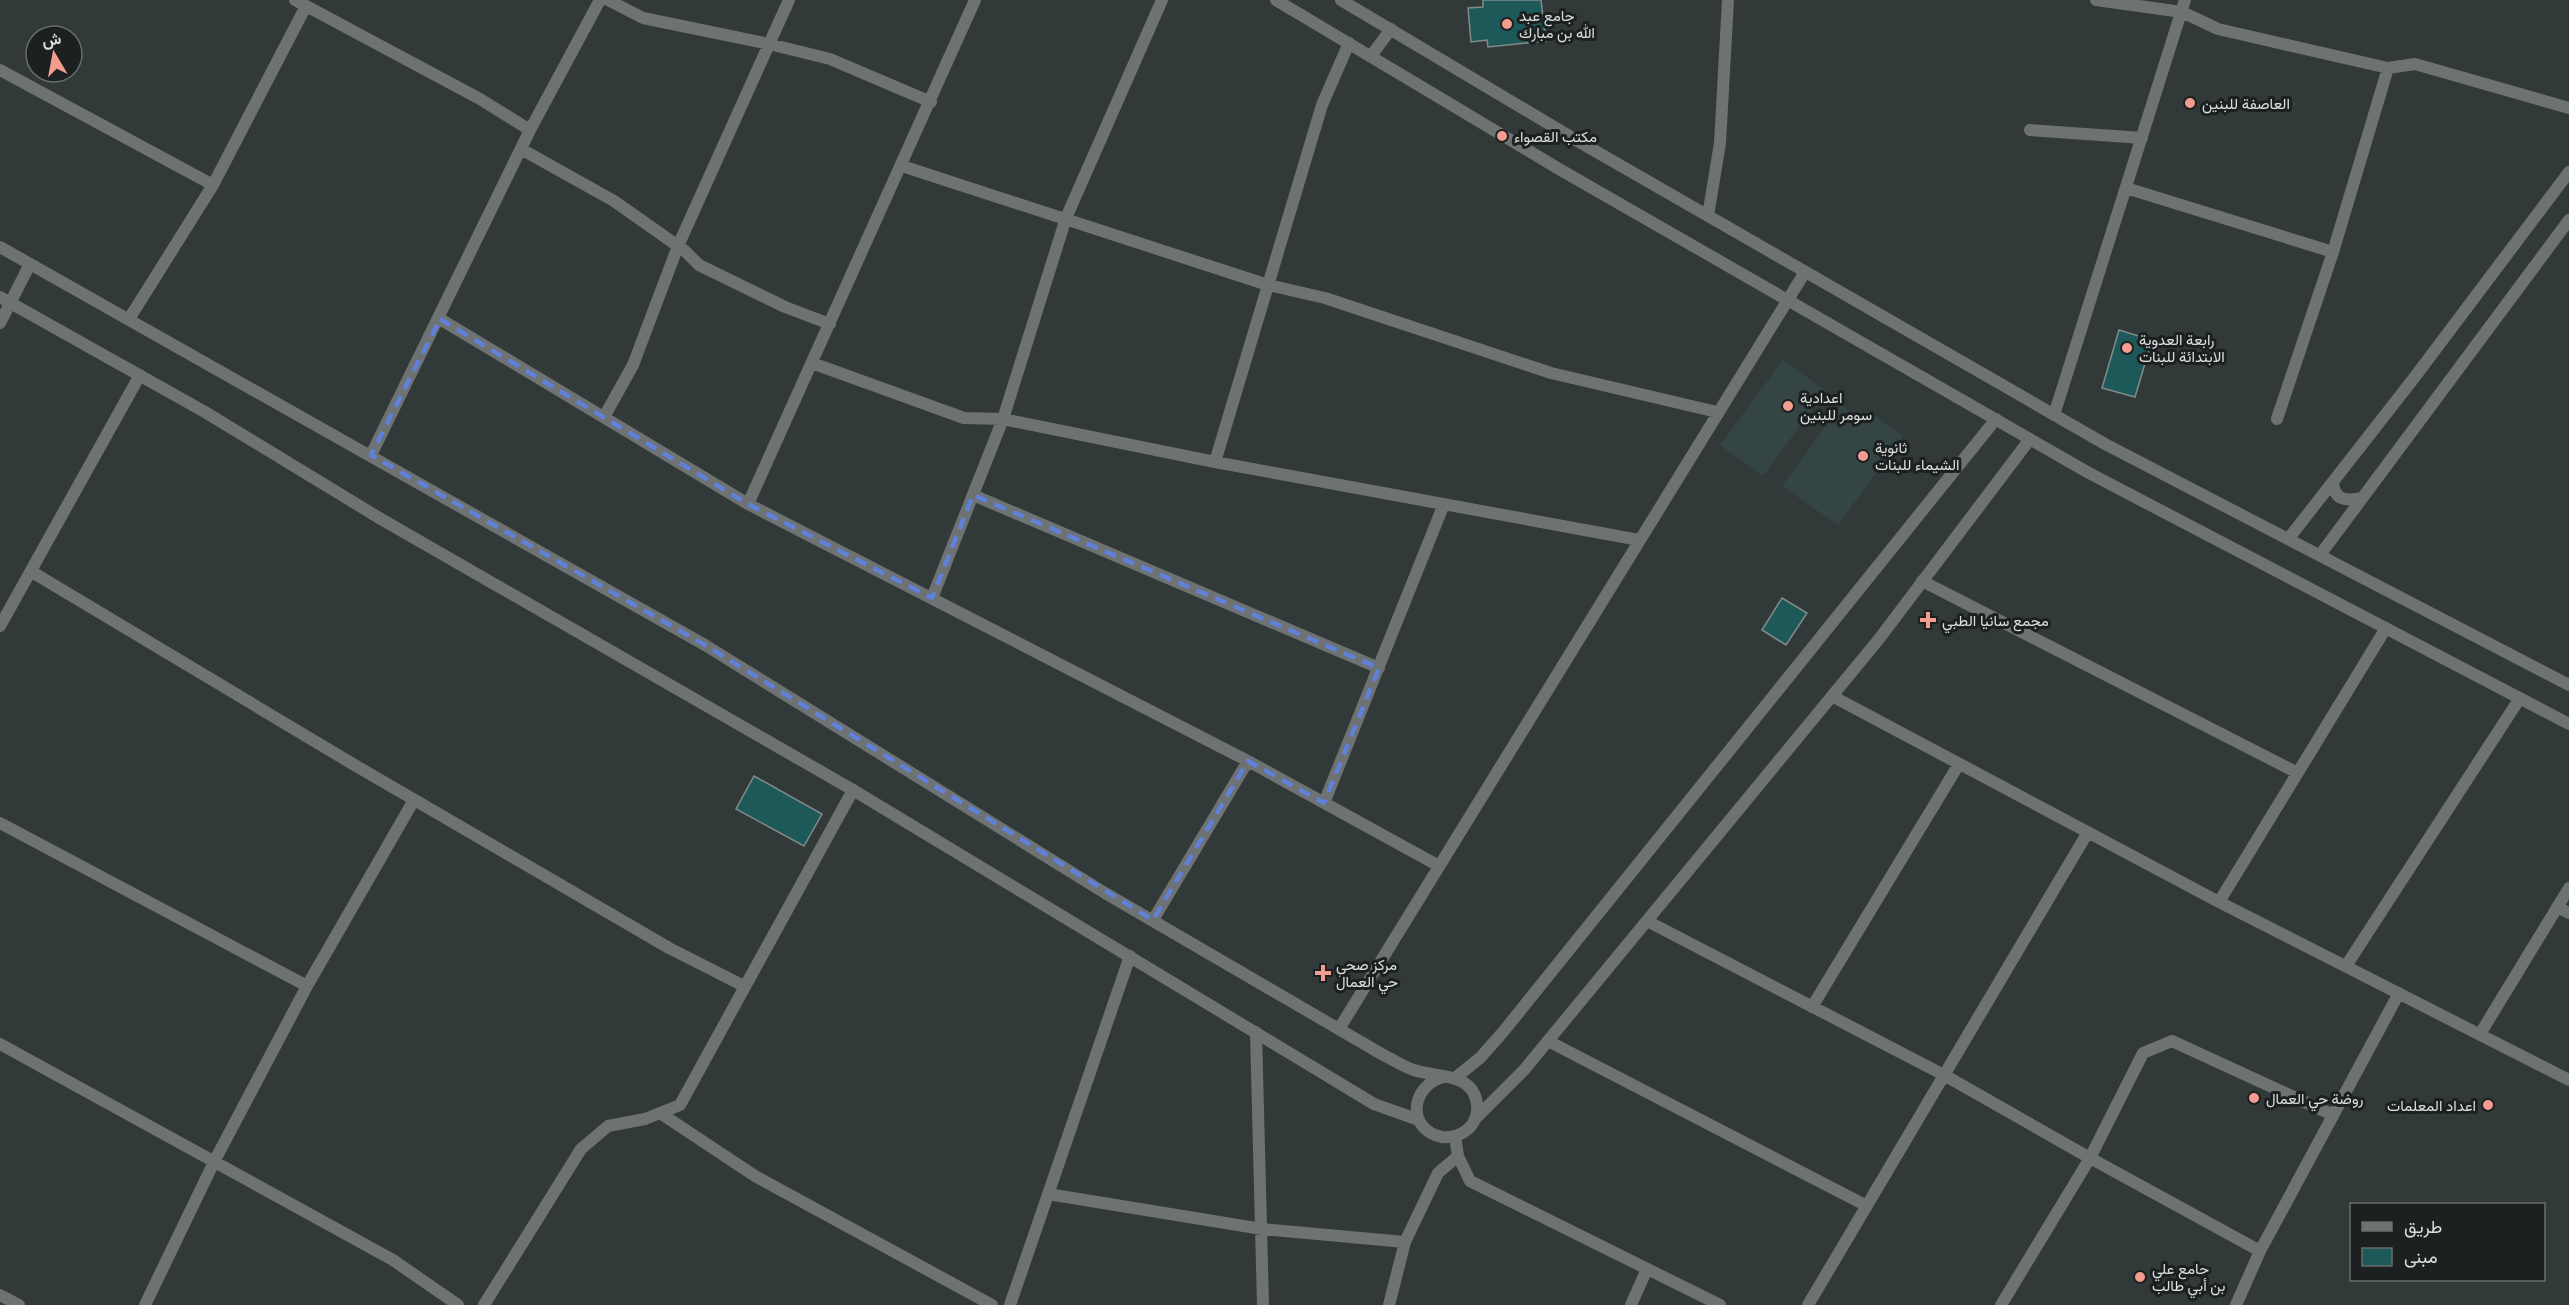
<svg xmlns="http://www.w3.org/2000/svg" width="2569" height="1305" font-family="'Public Sans',Vazirmatn,sans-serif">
<rect width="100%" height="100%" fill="#323a39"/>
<path fill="#344544" d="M 1783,360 L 1826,391 L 1763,476 L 1720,445 Z
M 1841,405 L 1856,416 L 1868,411 L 1903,436 L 1838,525 L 1782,486 Z"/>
<path fill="#1e5959" stroke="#818b8a" stroke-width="1.5" d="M 1483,0 L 1541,0 L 1546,41 L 1488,47 L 1487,40 L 1471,42 L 1468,8 L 1483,7 Z
M 2119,330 L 2152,340 L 2135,397 L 2102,388 Z
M 1782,598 L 1807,613 L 1786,645 L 1762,630 Z
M 754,776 L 822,814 L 804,846 L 736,809 Z"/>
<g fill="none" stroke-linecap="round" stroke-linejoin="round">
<path stroke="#6e7272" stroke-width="12" d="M 295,0 L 480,99 L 530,130
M 608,0 L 643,18 L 769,44 L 830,59 L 931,102
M 2096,0 L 2182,12 L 2218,29 L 2388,68 L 2415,64 L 2569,108
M 1371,56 L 1391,29
M 0,70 L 213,185
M 2030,130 L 2142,138
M 521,149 L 614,201 L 685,251 L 699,265 L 785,307 L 830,324
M 902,166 L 1268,285 L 1325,298 L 1551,373 L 1717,412
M 2126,188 L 2333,252
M 1708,216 L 1720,143 L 1728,0
M 129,319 L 213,185 L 306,6
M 440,319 L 748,504 L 1248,761 L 1439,866
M 0,323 L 30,264
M 812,363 L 964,418 L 1003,419 L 1215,462 L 1639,540
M 2054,415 L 2185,0
M 604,417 L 633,365 L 678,246 L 789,0
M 2277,419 L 2333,252 L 2388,68
M 371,455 L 530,130 L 600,0
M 1215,462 L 1322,105 L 1349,43
M 2333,483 C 2335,501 2346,501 2362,498
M 973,495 L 1379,668
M 748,504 L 975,0
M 2289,538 L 2414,378 L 2569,172
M 2320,555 L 2569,220
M 32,572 L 346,760 L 669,948 L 744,986
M 1922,581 L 2296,772
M 932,598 L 1003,419 L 1066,218 L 1162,0
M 0,626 L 140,375
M 1832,696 L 2219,902 L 2569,1080
M 1324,803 L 1444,504
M 0,823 L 307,986
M 2219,902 L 2386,628
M 2557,907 L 2569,913
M 1153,920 L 1248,761
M 1647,921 L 1944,1075 L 2090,1158 L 2143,1053 L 2172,1041 L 2333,1115
M 2346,966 L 2520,698
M 1812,1007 L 1959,764
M 1339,1029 L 1805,272
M 1256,1032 L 1263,1305
M 2480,1034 L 2569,888
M 1548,1041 L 1867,1206
M 0,1044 L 393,1260 L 458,1305
M 660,1113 L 755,1176 L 992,1305
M 1455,1136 L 1458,1156 L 1470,1181 L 1720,1305
M 1048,1194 L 1262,1229 L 1405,1242 L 1438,1173 L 1458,1156
M 0,1295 L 19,1305
M 145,1305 L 215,1160 L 307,986 L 414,800
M 484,1305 L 581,1149 L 608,1126 L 645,1119 L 680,1105 L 853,790
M 1010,1305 L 1130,956
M 1389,1305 L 1405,1242
M 1631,1305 L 1647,1269
M 1808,1305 L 2088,832
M 2001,1305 L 2090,1158 L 2260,1251
M 2236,1305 L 2260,1251 L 2399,993"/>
<path stroke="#6e7272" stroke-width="12" d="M 1276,0 L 1559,169 L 2089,473 L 2569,724
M 1341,0 L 1576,140 L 2105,444 L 2569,685
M 0,247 L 705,645 L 1105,893 L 1385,1056 C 1394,1060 1404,1067 1414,1070 C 1437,1078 1473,1072 1477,1104 C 1478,1113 1475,1123 1468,1129 C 1461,1135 1451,1138 1442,1137 C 1406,1130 1410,1085 1444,1077
M 0,297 L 205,412 L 381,519 L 853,790 L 1374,1104 L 1419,1120
M 1455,1078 L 1480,1058 L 1503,1032 L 1996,419
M 1476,1118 L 1524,1070 L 1879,639 L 2030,439"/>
</g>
<path fill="none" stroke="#6081da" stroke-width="4.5" stroke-dasharray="12 8" stroke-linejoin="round" d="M 440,319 L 748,504 L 932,598 L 973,495 L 1379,668 L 1324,803 L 1248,761 L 1153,920 L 705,645 L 371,455 Z"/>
<g fill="#f59c91" stroke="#1c2020" stroke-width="2">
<circle cx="1507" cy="24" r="6"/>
<circle cx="2190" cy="103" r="6"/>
<circle cx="1502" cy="136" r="6"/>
<circle cx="2127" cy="348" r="6"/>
<circle cx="1788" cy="406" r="6"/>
<circle cx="1863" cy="456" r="6"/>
<path d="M1925 611h6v6h6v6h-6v6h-6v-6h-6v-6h6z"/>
<path d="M1320 964h6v6h6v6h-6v6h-6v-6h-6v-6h6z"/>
<circle cx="2254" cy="1098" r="6"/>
<circle cx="2488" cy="1105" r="6"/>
<circle cx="2140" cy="1277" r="6"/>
</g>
<g text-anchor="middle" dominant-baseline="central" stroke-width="6" stroke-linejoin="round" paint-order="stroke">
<g font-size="15" fill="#dbe0df" stroke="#1c2020" text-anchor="start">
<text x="1519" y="15">جامع عبد<tspan x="1519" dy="17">الله بن مبارك</tspan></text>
<text x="2202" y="103">العاصفة للبنين</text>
<text x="1514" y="136">مكتب القصواء</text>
<text x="2139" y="339">رابعة العدوية<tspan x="2139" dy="17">الابتدائة للبنات</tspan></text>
<text x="1800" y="397">اعدادية<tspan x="1800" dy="17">سومر للبنين</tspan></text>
<text x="1875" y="447">ثانوية<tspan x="1875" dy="17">الشيماء للبنات</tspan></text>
<text x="1942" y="620">مجمع سانيا الطبي</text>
<text x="1336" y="964">مركز صحي<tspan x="1336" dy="17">حي العمال</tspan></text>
<text x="2266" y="1098">روضة حي العمال</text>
<text x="2476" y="1105" text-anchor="end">اعداد المعلمات</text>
<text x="2152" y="1268">جامع علي<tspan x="2152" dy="17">بن أبي طالب</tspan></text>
</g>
</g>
<rect x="2350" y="1203" width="195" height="78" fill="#1c2020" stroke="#686d6c" stroke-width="1.5"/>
<rect x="2362" y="1222" width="30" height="9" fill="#6e7272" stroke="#686d6c" stroke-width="1.5"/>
<text x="2404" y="1233" font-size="18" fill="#dbe0df">طريق</text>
<rect x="2362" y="1248" width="30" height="18" fill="#1e5959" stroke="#686d6c" stroke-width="1.5"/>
<text x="2404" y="1263" font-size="18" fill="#dbe0df">مبنى</text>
<g transform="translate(54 54) rotate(350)"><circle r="28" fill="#1c2020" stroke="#686d6c" stroke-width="1.5"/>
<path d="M0-4.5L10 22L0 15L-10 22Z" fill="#f59c91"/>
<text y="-9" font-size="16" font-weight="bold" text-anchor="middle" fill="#dbe0df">ش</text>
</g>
</svg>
